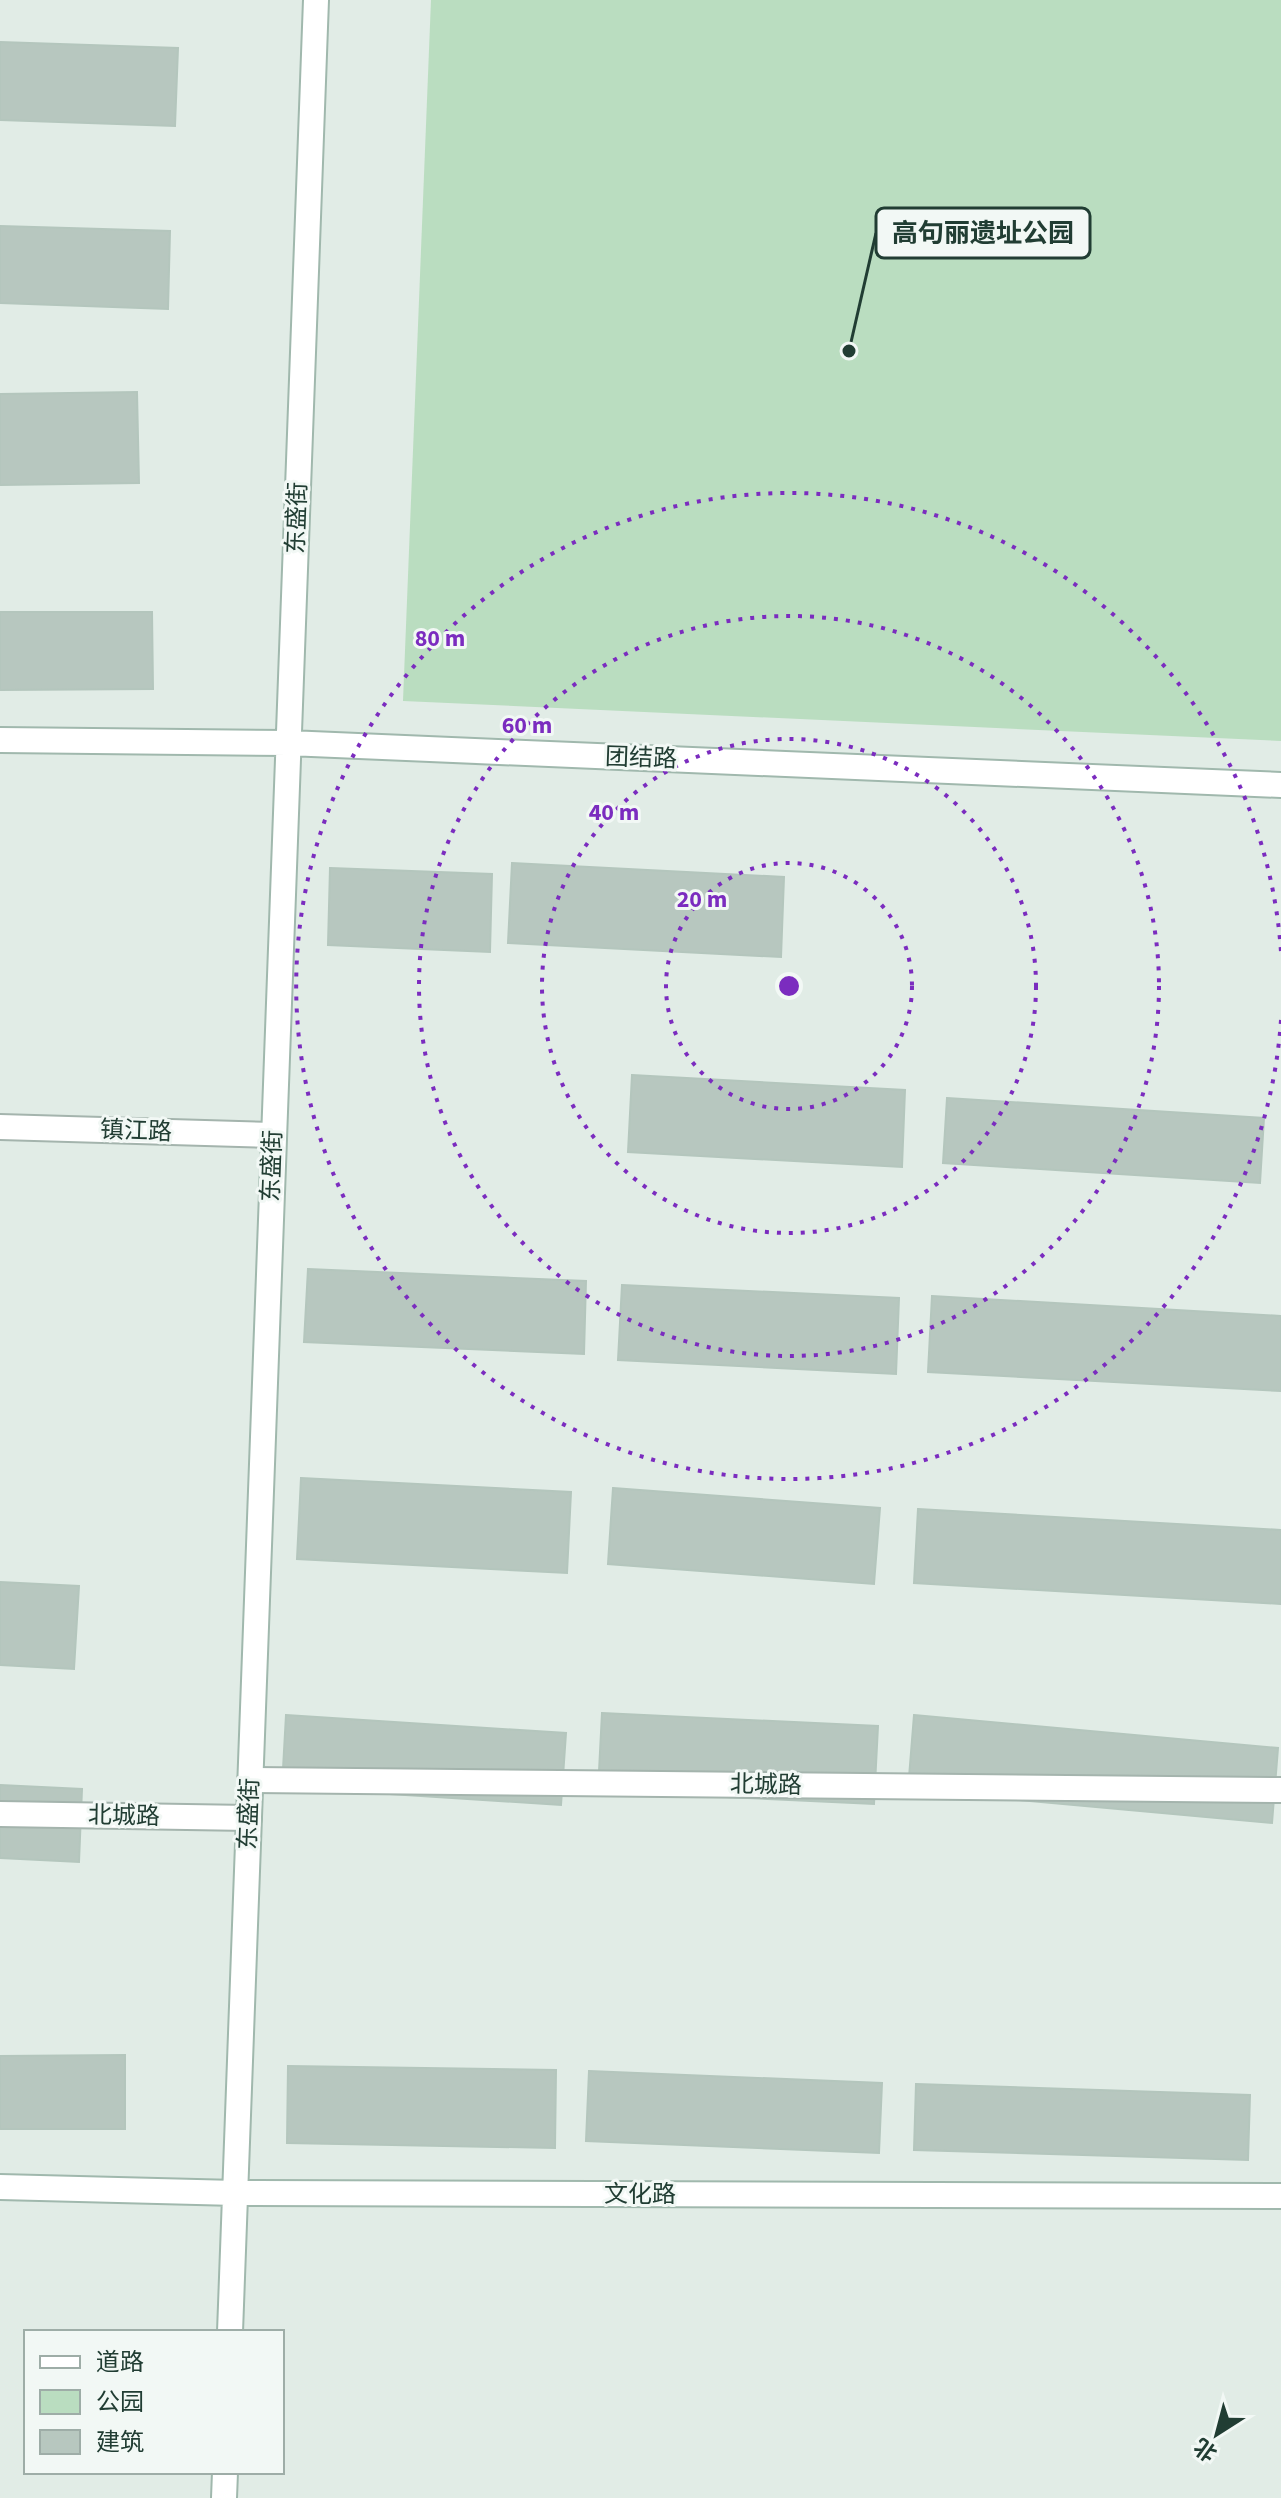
<svg xmlns="http://www.w3.org/2000/svg" width="1281" height="2498" font-family="'Source Sans 3','Noto Sans SC',sans-serif">
<rect width="100%" height="100%" fill="#e1ece6"/>
<path fill="#baddc0" d="M 431,0 L 1281,0 L 1281,741 L 403,701 Z"/>
<path fill="#b7c7bf" stroke="#b4c6bd" stroke-width="2" d="M 0,42 L 178,48 L 175,126 L 0,120 Z
M 0,226 L 170,231 L 168,309 L 0,303 Z
M 137,392 L 139,483 L 0,485 L 0,394 Z
M 0,612 L 152,612 L 153,689 L 0,690 Z
M 512,863 L 784,877 L 781,957 L 508,943 Z
M 330,868 L 492,874 L 490,952 L 328,945 Z
M 632,1075 L 905,1090 L 902,1167 L 628,1152 Z
M 947,1098 L 1264,1118 L 1260,1183 L 943,1163 Z
M 308,1269 L 586,1281 L 584,1354 L 304,1342 Z
M 622,1285 L 899,1298 L 896,1374 L 618,1360 Z
M 932,1296 L 1281,1316 L 1281,1391 L 928,1372 Z
M 301,1478 L 571,1492 L 567,1573 L 297,1559 Z
M 613,1488 L 880,1508 L 874,1584 L 608,1564 Z
M 918,1509 L 1281,1530 L 1281,1604 L 914,1583 Z
M 0,1582 L 79,1586 L 74,1669 L 0,1665 Z
M 602,1713 L 878,1726 L 874,1804 L 598,1791 Z
M 286,1715 L 566,1733 L 561,1805 L 282,1787 Z
M 914,1715 L 1278,1748 L 1272,1823 L 908,1790 Z
M 0,1785 L 82,1789 L 79,1862 L 0,1858 Z
M 125,2055 L 125,2129 L 0,2129 L 0,2056 Z
M 288,2066 L 556,2070 L 555,2148 L 287,2143 Z
M 589,2071 L 882,2083 L 879,2153 L 586,2141 Z
M 916,2084 L 1250,2095 L 1248,2160 L 914,2150 Z"/>
<g fill="none" stroke-linecap="round" stroke-linejoin="round">
<g stroke="#a4b4ad" stroke-width="28">
<path id="street" d="M 0,1127 L 273,1135
M 250,1780 L 1281,1790
M 0,1814 L 249,1818"/>
</g>
<g stroke="#a0b8ad" stroke-width="28">
<path id="secondary" d="M 0,740 L 288,743 L 1281,785
M 0,2187 L 236,2193 L 1281,2196
M 230,2332 L 316,0
M 224,2498 L 225,2472"/>
</g>
<use href="#street" stroke="#fff" stroke-width="24"/>
<use href="#secondary" stroke="#fff" stroke-width="24"/>
</g>
<g fill="none" stroke="#7b2cbf" stroke-width="4" stroke-dasharray="4 8">
<circle cx="789" cy="986" r="123"/>
<circle cx="789" cy="986" r="247"/>
<circle cx="789" cy="986" r="370"/>
<path d="M1281 1020A493 493 0 1 1 1281 952"/>
</g>
<g text-anchor="middle" dominant-baseline="central" stroke-width="6" stroke-linejoin="round" paint-order="stroke">
<g font-size="24" fill="#213d33" stroke="#f2f8f5">
<text transform="translate(297 518) rotate(-88)">东盛街</text>
<text transform="translate(641 758) rotate(2)">团结路</text>
<text transform="translate(136 1131) rotate(2)">镇江路</text>
<text transform="translate(272 1166) rotate(-88)">东盛街</text>
<text transform="translate(766 1785) rotate(1)">北城路</text>
<text transform="translate(249 1814) rotate(-88)">东盛街</text>
<text transform="translate(124 1816) rotate(1)">北城路</text>
<text x="640" y="2194">文化路</text>
</g>
</g>
<circle cx="789" cy="986" r="12" fill="#7b2cbf" stroke="#f2f8f5" stroke-width="4"/>
<g font-size="24" text-anchor="middle" font-weight="bold" fill="#7b2cbf" stroke="#f2f8f5" stroke-width="6" stroke-linejoin="round" paint-order="stroke">
<text x="440" y="646">80 m</text>
<text x="527" y="733">60 m</text>
<text x="614" y="820">40 m</text>
<text x="702" y="907">20 m</text>
</g>
<path fill="none" stroke="#213d33" stroke-width="3" d="M849 351L876 233"/>
<circle fill="#213d33" stroke="#f2f8f5" stroke-width="3" cx="849" cy="351" r="8"/>
<rect fill="#f2f8f5" stroke="#213d33" stroke-width="3" x="876" y="208" width="214" height="50" rx="8"/>
<g font-size="26" text-anchor="middle" font-weight="bold" fill="#213d33">
<text x="983" y="242">高句丽遗址公园</text>
</g>
<rect x="24" y="2330" width="260" height="144" fill="#f2f8f5" stroke="#9eada7" stroke-width="2"/>
<rect x="40" y="2356" width="40" height="12" fill="#ffffff" stroke="#9eada7" stroke-width="2"/>
<text x="96" y="2370" font-size="24" fill="#213d33">道路</text>
<rect x="40" y="2390" width="40" height="24" fill="#baddc0" stroke="#9eada7" stroke-width="2"/>
<text x="96" y="2410" font-size="24" fill="#213d33">公园</text>
<rect x="40" y="2430" width="40" height="24" fill="#b7c7bf" stroke="#9eada7" stroke-width="2"/>
<text x="96" y="2450" font-size="24" fill="#213d33">建筑</text>
<g transform="translate(1217 2434) rotate(216)" stroke="#f2f8f5" stroke-width="6" paint-order="stroke">
<path d="M0-6L14 30L0 20L-14 30Z" fill="#213d33"/>
<text y="-12" font-size="22" font-weight="bold" text-anchor="middle" fill="#213d33">北</text>
</g>
</svg>
